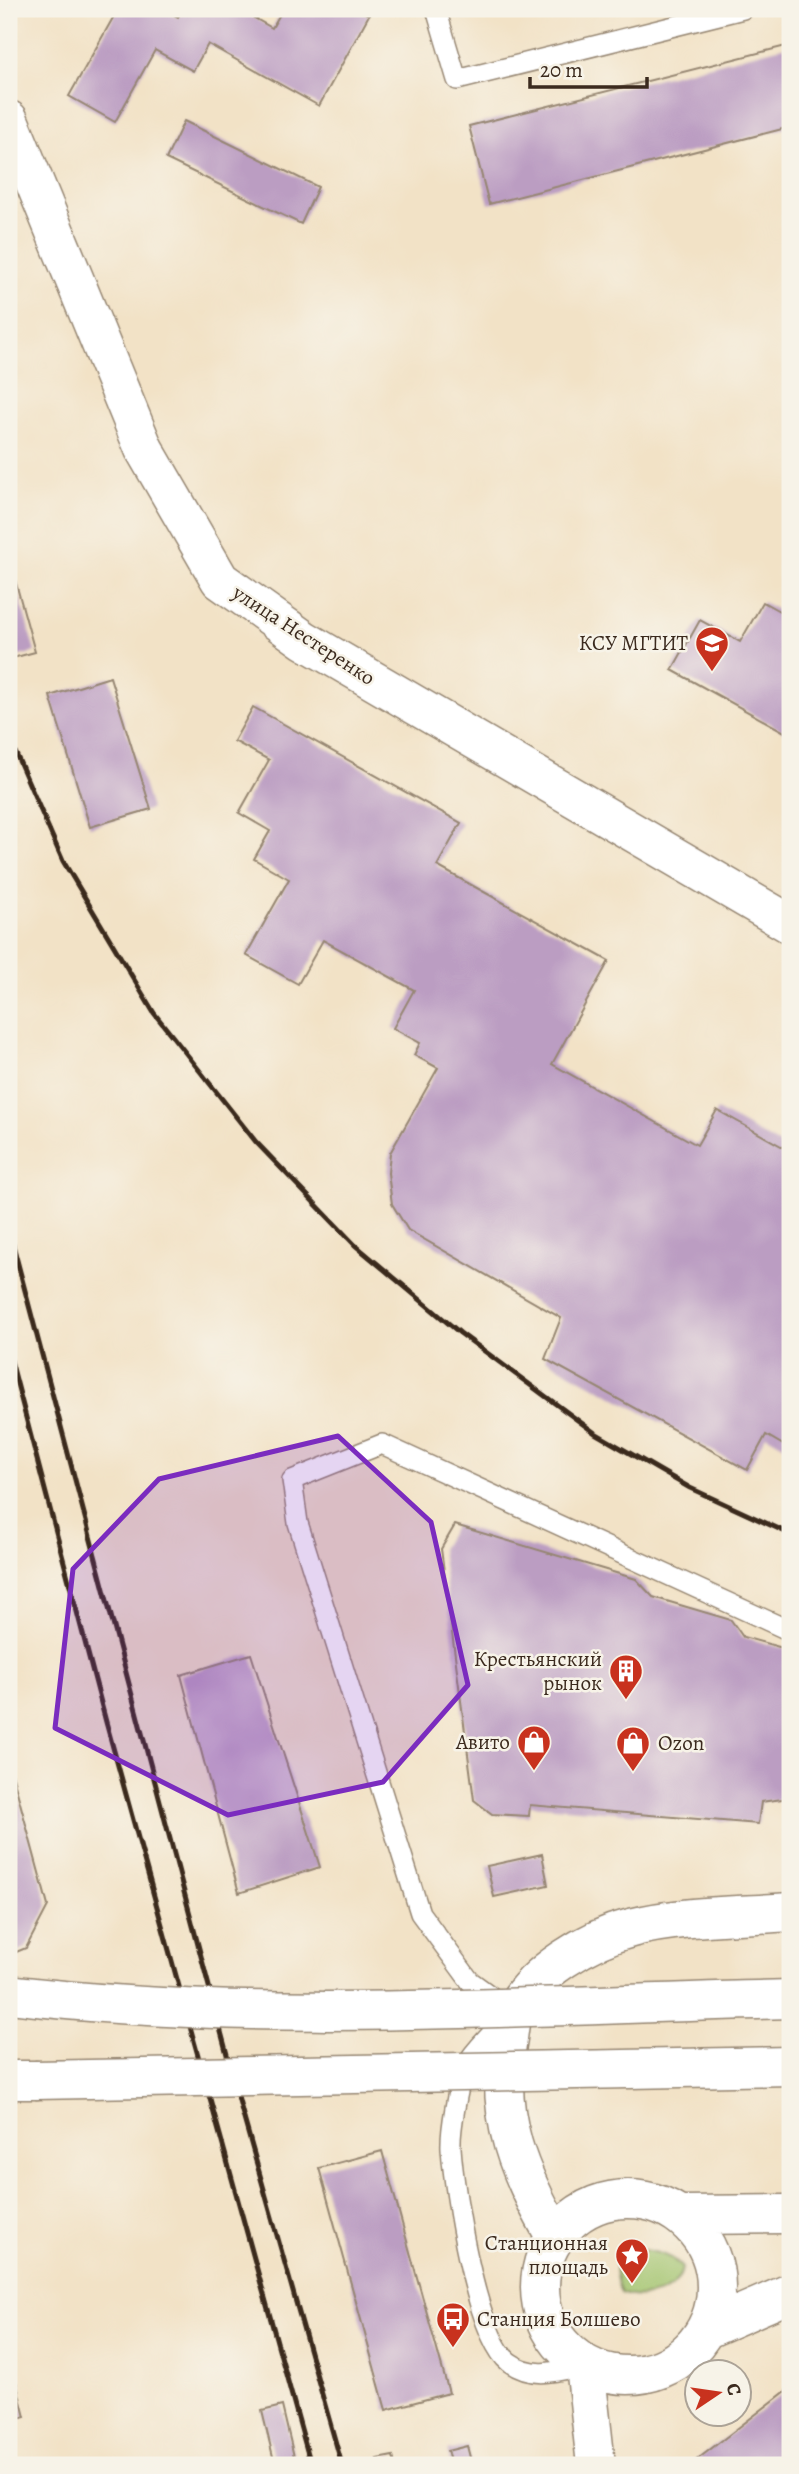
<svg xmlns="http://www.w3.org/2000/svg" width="799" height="2474" font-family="Alegreya,serif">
<rect width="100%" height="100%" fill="#f7f3e8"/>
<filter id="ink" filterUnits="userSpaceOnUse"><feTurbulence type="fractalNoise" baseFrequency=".0143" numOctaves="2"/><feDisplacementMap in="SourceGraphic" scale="14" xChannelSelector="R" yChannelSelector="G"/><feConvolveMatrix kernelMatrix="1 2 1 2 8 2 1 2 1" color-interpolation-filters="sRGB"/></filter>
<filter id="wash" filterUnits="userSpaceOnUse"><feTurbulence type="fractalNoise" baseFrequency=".00686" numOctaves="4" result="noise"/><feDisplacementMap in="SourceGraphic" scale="28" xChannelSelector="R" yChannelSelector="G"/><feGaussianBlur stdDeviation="1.57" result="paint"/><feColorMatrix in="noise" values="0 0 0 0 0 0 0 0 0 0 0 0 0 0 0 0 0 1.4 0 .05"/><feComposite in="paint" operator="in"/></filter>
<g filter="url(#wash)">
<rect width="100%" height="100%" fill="#f2e2c6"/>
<path fill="#a1c36c" stroke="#6e7645" stroke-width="2" d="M 632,2249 C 649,2250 672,2254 682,2268 C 678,2294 642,2302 621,2293 C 613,2273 611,2258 632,2249 Z"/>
<g id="blocks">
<path fill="#bb9dc2" d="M 118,9 L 163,9 L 178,17 L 183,9 L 238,9 L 272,28 L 283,9 L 358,9 L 369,15 L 319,106 L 208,44 L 193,71 L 155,50 L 115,122 L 69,96 Z
M 790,45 L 790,127 L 489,204 L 469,126 Z
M 184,121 L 318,187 L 301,224 L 166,159 Z
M 9,558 L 35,652 L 9,659 Z
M 763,602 L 790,617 L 790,735 L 672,670 L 700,620 L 740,642 Z
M 110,677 L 151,809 L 90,827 L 50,696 Z
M 253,707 L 461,823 L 437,866 L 609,961 L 552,1064 L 697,1145 L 717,1110 L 790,1151 L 790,1449 L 766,1435 L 747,1470 L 545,1359 L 561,1318 L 408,1230 L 392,1204 L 388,1173 L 390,1153 L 438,1068 L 414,1055 L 420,1043 L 393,1028 L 414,990 L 323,940 L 298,984 L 246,955 L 289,879 L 254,859 L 270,831 L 239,813 L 269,760 L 234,741 Z
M 455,1525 L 636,1579 L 653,1597 L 731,1620 L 743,1637 L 790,1650 L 790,1798 L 761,1802 L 758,1824 L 530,1805 L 529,1816 L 492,1814 L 474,1800 L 441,1549 Z
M 251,1654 L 320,1867 L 239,1893 L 181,1675 Z
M 9,1762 L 48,1906 L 26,1948 L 9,1955 Z
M 542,1854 L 548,1885 L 494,1897 L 487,1866 Z
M 382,2151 L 449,2393 L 386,2410 L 319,2168 Z
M 9,2354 L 25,2417 L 9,2421 Z
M 786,2391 L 790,2396 L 790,2465 L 690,2465 Z
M 282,2406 L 296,2465 L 275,2465 L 262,2411 Z
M 467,2446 L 472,2465 L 451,2465 L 447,2451 Z
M 393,2456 L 395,2465 L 379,2465 L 377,2459 Z"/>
</g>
</g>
<g filter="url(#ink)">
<use href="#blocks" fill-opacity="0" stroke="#968672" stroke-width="2"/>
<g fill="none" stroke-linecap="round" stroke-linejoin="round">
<g stroke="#968672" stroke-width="22">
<path id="lane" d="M 436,9 L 457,80 L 743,9
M 585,2365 C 558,2371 534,2380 509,2362 C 476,2337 454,2191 451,2148 C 450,2131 458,2086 464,2069 C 470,2053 500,2026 513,2012 L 470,1981 L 420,1913 L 298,1523 L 292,1480 L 382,1444 L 790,1631"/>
</g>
<g stroke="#968672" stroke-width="41">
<path id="secondary" d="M 9,120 L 144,449 L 220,580 L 304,640 L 790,924
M 9,2080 L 35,2080
M540 2287a88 88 0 1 1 176 0a88 88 0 1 1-176 0Z
M 682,2215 L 790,2214
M 555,2236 C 519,2174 495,2117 507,2044 C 509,2035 509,2022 513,2013 C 530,1973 591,1938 631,1928 C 681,1915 739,1916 790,1912
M 707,2329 L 790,2293
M 585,2365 L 596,2465"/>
</g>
<use href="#lane" stroke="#fff" stroke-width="19"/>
<use href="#secondary" stroke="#fff" stroke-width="38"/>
<path stroke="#3b2a1e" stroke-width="5" d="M 9,738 L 63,861 L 154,1013 L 256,1142 L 355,1245 L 460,1333 L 595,1433 L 690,1488 L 790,1534
M 9,1230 L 243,2115 L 342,2465
M 9,1353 L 106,1722 L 311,2465"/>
<g stroke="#968672" stroke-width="41" stroke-linecap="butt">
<path id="secondary-bridge" d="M 9,1994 C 263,2025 534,2005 790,1999
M 35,2080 L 790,2066"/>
</g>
<use href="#secondary-bridge" stroke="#fff" stroke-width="38"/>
</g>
</g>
<path fill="#7b2cbf" fill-opacity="0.2" stroke="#7b2cbf" stroke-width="5" stroke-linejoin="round" d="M 338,1436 L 431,1522 L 468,1685 L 383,1782 L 228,1815 L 55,1728 L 73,1569 L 159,1479 Z"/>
<defs>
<g id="university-pin" transform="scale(1.75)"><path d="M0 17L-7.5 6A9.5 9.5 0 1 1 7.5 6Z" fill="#c8321e" stroke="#f7f3e8"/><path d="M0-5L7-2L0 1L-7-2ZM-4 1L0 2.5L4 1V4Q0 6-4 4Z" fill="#fff"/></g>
<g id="building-pin" transform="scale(1.75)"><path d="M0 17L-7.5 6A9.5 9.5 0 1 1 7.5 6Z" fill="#c8321e" stroke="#f7f3e8"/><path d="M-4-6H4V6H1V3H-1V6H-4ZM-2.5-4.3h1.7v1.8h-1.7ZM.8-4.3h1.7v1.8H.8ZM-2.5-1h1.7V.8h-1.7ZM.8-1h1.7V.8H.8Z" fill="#fff"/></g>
<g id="shop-pin" transform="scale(1.75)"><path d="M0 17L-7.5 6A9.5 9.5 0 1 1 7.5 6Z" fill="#c8321e" stroke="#f7f3e8"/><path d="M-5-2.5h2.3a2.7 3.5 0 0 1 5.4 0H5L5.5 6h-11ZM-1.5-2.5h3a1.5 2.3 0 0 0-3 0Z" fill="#fff"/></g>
<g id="sight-pin" transform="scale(1.75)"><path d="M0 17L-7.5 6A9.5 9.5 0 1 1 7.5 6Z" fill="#c8321e" stroke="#f7f3e8"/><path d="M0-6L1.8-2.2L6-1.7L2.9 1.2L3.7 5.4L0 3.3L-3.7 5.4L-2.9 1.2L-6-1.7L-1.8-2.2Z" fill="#fff"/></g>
<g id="bus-pin" transform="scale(1.75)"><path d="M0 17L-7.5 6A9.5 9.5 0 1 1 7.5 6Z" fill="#c8321e" stroke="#f7f3e8"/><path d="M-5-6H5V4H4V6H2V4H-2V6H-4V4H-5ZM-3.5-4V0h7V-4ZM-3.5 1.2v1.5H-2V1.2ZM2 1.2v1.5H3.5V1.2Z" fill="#fff"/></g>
</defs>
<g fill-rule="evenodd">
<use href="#university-pin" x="712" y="643"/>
<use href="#building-pin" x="626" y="1671"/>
<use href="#shop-pin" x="534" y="1742"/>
<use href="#shop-pin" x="633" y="1743"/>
<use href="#sight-pin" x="632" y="2255"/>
<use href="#bus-pin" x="453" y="2319"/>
</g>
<g text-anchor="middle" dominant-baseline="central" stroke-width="5" stroke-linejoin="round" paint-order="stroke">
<g font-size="21" fill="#3b2a1e" stroke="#f7f3e8">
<text transform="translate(304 635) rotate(33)">улица Нестеренко</text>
</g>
<g font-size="21" fill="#3b2a1e" stroke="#f7f3e8" text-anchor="end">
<text x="688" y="643">КСУ МГТИТ</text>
<text x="602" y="1659">Крестьянский<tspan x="602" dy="24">рынок</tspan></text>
<text x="510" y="1742">Авито</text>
<text x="658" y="1743" text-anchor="start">Ozon</text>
<text x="608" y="2243">Станционная<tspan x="608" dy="24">площадь</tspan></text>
<text x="477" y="2319" text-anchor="start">Станция Болшево</text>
</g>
</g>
<rect width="799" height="2474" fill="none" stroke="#f7f3e8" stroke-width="35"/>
<g transform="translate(718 2393) rotate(77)"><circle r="33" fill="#f7f3e8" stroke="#aca397" stroke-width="2"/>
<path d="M0-5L12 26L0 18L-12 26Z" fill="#c8321e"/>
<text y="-10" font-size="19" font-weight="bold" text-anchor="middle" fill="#3b2a1e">С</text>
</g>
<path d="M530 77v10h117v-10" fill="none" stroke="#3b2a1e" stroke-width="3.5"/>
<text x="540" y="77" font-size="21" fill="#3b2a1e" stroke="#f7f3e8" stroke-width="5" paint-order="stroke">20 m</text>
</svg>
